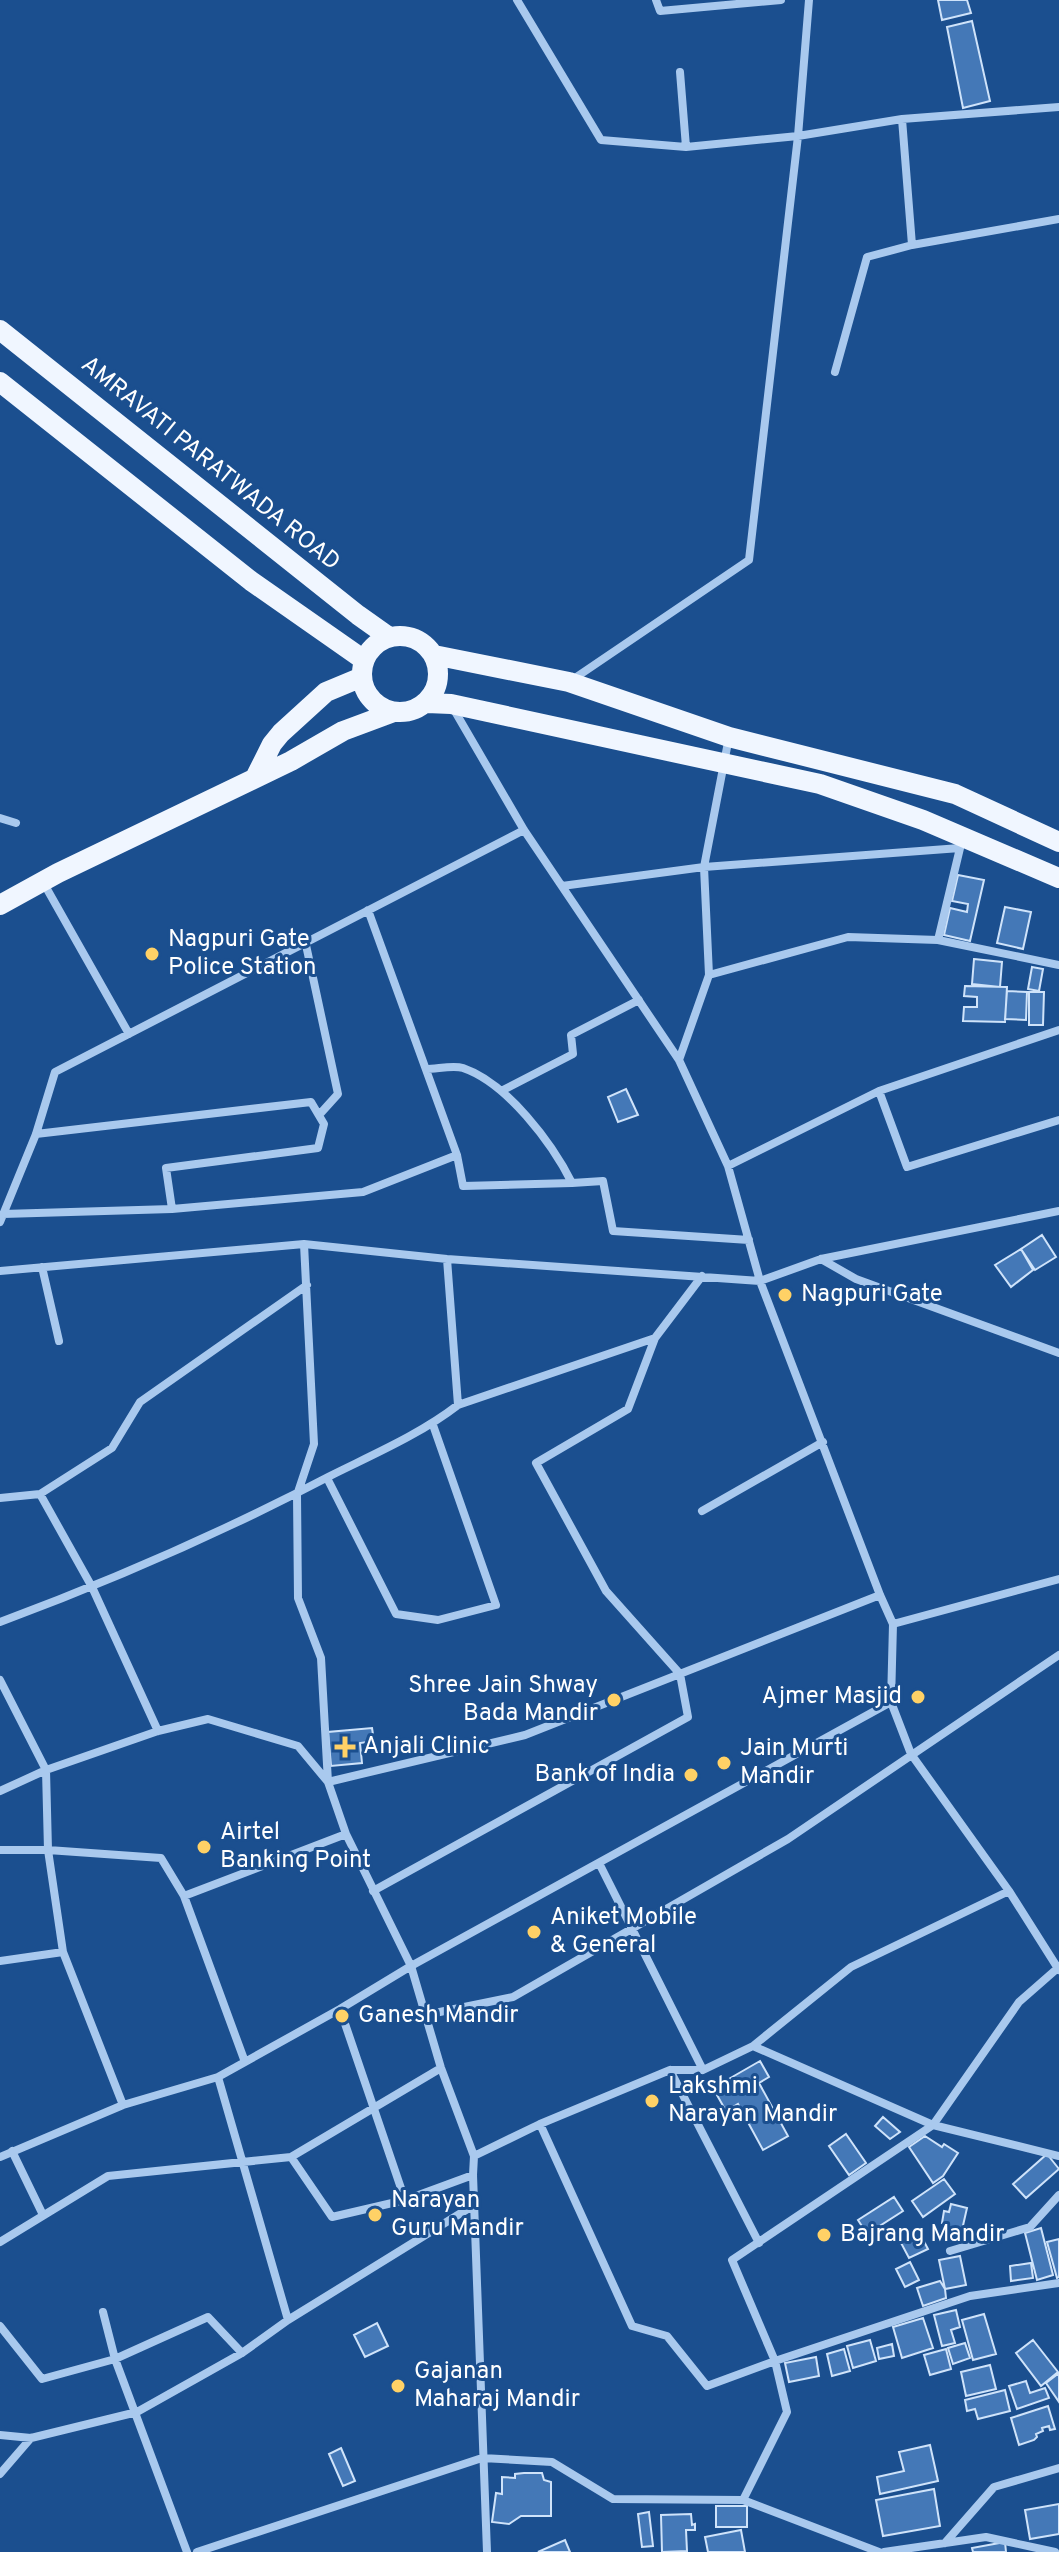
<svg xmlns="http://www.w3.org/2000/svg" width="1059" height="2552" font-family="Overpass,sans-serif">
<rect width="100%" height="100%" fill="#1b4f8f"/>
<path fill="#4478b7" stroke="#cfe3fa" stroke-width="2" d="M 938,0 L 967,0 L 971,13 L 942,20 Z
M 972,21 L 990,101 L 963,108 L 947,27 Z
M 958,875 L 984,880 L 970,941 L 944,935 L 950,908 L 967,912 L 968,904 L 952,901 Z
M 1005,907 L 1031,912 L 1023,949 L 997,943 Z
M 974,959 L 1002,962 L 1000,987 L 972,984 Z
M 1032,967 L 1043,969 L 1039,991 L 1028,989 Z
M 965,986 L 1007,987 L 1005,1022 L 963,1021 L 964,1007 L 977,1007 L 977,997 L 964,996 Z
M 1007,991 L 1027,992 L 1026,1020 L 1005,1019 Z
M 1029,992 L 1044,992 L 1043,1025 L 1029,1025 Z
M 626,1089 L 638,1115 L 618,1122 L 608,1097 Z
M 1042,1235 L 1056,1257 L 1035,1270 L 1021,1249 Z
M 1021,1249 L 1033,1270 L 1011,1287 L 995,1265 Z
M 372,1728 L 374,1741 L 360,1743 L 362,1763 L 331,1766 L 328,1732 Z
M 760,2061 L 769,2077 L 759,2083 L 788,2136 L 763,2150 L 738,2104 L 726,2111 L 713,2088 Z
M 883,2117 L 900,2132 L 890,2139 L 875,2126 Z
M 846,2134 L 866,2163 L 849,2175 L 829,2146 Z
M 925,2136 L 942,2147 L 944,2144 L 958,2153 L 943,2176 L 933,2183 L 909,2147 Z
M 1047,2154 L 1059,2169 L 1026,2198 L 1013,2184 Z
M 944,2179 L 955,2194 L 923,2217 L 912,2201 Z
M 894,2197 L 903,2211 L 867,2234 L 858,2220 Z
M 951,2204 L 967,2208 L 959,2243 L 943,2240 L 947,2224 L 942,2223 L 944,2211 L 949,2212 Z
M 1041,2228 L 1053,2275 L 1037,2280 L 1025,2233 Z
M 919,2232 L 928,2249 L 909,2258 L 900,2241 Z
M 1059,2239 L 1059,2277 L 1057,2278 L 1047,2242 Z
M 960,2256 L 966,2285 L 945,2289 L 939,2260 Z
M 910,2262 L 919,2280 L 905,2287 L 896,2269 Z
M 1031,2263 L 1033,2278 L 1011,2281 L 1010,2266 Z
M 940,2281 L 945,2289 L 946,2298 L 923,2306 L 917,2288 Z
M 956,2310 L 960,2327 L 951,2330 L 955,2343 L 942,2346 L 934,2315 Z
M 984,2314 L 996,2354 L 973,2360 L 962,2320 Z
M 923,2318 L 933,2348 L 902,2358 L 893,2327 Z
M 377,2323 L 388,2346 L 365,2357 L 354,2335 Z
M 870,2340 L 876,2361 L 853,2368 L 847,2346 Z
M 1033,2340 L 1058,2372 L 1041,2386 L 1016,2353 Z
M 965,2343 L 970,2358 L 953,2364 L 948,2348 Z
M 892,2344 L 894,2356 L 879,2359 L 877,2348 Z
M 844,2349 L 850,2371 L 832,2376 L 827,2354 Z
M 946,2349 L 951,2369 L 930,2375 L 924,2355 Z
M 816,2357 L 819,2376 L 789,2382 L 785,2363 Z
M 990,2365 L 996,2389 L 966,2396 L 961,2372 Z
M 1059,2373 L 1059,2402 L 1046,2383 Z
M 1026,2381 L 1030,2393 L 1045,2388 L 1049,2398 L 1017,2409 L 1009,2386 Z
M 1005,2390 L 1010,2411 L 978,2419 L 975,2409 L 967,2411 L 965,2400 Z
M 1048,2406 L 1055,2429 L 1050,2430 L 1049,2426 L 1042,2428 L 1043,2431 L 1036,2434 L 1037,2437 L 1034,2440 L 1019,2445 L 1011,2418 Z
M 930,2445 L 938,2481 L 880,2494 L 877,2477 L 904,2471 L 899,2452 Z
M 341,2448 L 355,2481 L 343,2486 L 329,2454 Z
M 524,2473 L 542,2473 L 544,2480 L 551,2482 L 551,2516 L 521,2516 L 509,2524 L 492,2522 L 496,2493 L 502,2494 L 502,2477 L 515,2478 L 515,2474 Z
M 934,2489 L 940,2526 L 883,2536 L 876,2500 Z
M 1059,2504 L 1059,2534 L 1030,2539 L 1025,2510 Z
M 716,2506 L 747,2506 L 747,2527 L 716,2527 Z
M 649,2512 L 653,2546 L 642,2547 L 638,2514 Z
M 691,2514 L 692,2525 L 695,2524 L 695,2530 L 686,2530 L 687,2551 L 662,2552 L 661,2515 Z
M 741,2530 L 745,2552 L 708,2552 L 705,2537 Z
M 565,2540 L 570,2552 L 538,2552 Z
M 1005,2542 L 1006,2552 L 973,2552 L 972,2548 Z"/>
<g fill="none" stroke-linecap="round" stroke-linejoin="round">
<path stroke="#a9c9ee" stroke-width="8" d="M 517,0 L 601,140 L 686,147 L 798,136 L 902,119 L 1059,107
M 656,0 L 660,11 L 781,0
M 680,72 L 686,147
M 912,245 L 1059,219
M 835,372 L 867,257 L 912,245 L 902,119
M 572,680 L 749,560 L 798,136 L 809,0
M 0,818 L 16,823
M 43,882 L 129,1034
M 562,886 L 704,867 L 960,848
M 368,910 L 457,1155 L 463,1186 L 572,1183
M 938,940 L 961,844
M 306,945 L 338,1094 L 319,1115
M 709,975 L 848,937 L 938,940 L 1059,965
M 679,1060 L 709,975 L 704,867 L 729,737
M 426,1069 C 437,1069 453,1065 463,1068 C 507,1083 552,1143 572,1183 L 603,1181 L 613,1231 L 749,1240
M 503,1090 L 573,1054 L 571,1035 L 639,1000
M 879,1091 L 907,1167 L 1059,1120
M 36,1134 L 311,1102 L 324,1124 L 318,1148 L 166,1168 L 172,1209
M 728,1166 L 879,1091 L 1059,1030
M 3,1214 L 172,1209 L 363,1192 L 457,1155
M 0,1222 L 36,1134 L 55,1072 L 524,830
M 304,1244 L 314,1444 L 297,1495 L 298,1598 L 321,1658 L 328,1782 L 525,1735 L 880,1595
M 447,1259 L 458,1405
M 821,1259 L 856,1279 L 1059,1353
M 42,1267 L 59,1341
M 0,1271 L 304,1244 L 447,1259 L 760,1281 L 821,1259 L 1059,1211
M 327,1478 L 396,1614 L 438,1620 L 496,1605 L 433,1425
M 40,1494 L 92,1587 L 158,1731
M 0,1498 L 40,1494 L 112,1448 L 140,1402 L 307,1285
M 702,1511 L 823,1442
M 0,1622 C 113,1580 223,1532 330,1476 C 374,1454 419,1435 458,1405 L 655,1338 L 702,1276
M 893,1624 L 1059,1579
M 0,1680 L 46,1770 L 48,1850 L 63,1952 L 0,1961
M 891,1702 L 911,1754 L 1009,1891 L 1059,1970
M 0,1791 L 46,1770 L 158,1731 L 208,1719 L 298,1746 L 328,1782 L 346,1834 L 411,1966 L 441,2068 L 474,2156 L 473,2175 L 487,2552
M 0,1850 L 48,1850 L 161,1858 L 184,1896 L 245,2062
M 599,1863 L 703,2070
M 373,1891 L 688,1717 L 680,1674 L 606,1591 L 536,1463 L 628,1409 L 655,1338
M 184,1896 L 346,1834
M 63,1952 L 123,2105
M 340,2009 L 405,2200
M 425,2015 L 513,1997 L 788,1839 L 1059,1655
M 753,2046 L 851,1967 L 1009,1891
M 441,2068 L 291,2157 L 332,2217 L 405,2200 L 473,2175
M 670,2070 L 759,2243
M 218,2077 L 288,2320
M 540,2124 L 632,2326 L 667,2336 L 707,2386 L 775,2361 L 732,2260 L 933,2125 L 1019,2002 L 1059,1967
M 12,2151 L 43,2215
M 474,2156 L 540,2124 L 670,2070 L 703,2070 L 753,2046 L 933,2125 L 1059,2156
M 0,2157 L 123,2105 L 218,2077 L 340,2009 L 411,1966 L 891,1702 L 893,1624 L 880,1595 L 760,1281 L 728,1166 L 679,1060 L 524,830 L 453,708
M 0,2242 L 108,2176 L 291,2157
M 950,2251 L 1030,2227 L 1059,2195
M 103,2312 L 115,2359 L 187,2552
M 0,2326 L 42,2379 L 115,2359 L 208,2317 L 242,2353
M 0,2435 L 31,2438 L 137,2412 L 242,2353 L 288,2320 L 474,2205
M 0,2474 L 31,2438
M 743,2500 L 787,2412 L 775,2361 L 970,2296 L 1059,2283
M 945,2543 L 994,2487 L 1059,2468
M 197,2552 L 482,2458 L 552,2462 L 613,2499 L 743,2500 L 879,2552
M 884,2552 L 986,2537 L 1055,2552"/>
<path stroke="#f0f6ff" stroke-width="20" d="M 0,330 L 358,615 L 389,637
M 0,382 L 251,581 L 364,660
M362 674a38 38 0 1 1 76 0a38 38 0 1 1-76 0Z
M 434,655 L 569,682 L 729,737 L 955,794 L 1059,842
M 427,703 L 451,704 L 820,784 L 923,820 L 1059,878
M 256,776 L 272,744 L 281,733 L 326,692 L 362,677
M 0,905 L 58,873 L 291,761 L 343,731 L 394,712"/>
</g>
<g fill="#ffd166" stroke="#1b4f8f" stroke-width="3">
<circle cx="152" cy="954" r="8"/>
<circle cx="785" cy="1295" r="8"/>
<circle cx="918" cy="1697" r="8"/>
<circle cx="614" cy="1700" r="8"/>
<path d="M341 1735h8v8h8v8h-8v8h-8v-8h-8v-8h8z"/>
<circle cx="724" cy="1763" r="8"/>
<circle cx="691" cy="1775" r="8"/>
<circle cx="204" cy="1847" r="8"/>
<circle cx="534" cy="1932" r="8"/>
<circle cx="342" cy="2016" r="8"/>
<circle cx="652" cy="2101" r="8"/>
<circle cx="375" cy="2215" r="8"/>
<circle cx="824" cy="2235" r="8"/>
<circle cx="398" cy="2386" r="8"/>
</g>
<g text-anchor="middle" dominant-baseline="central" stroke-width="6" stroke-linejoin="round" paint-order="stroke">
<g font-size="24" fill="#fff" stroke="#1b4f8f">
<text transform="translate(210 464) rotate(39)">AMRAVATI PARATWADA ROAD</text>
</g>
<g font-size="24" fill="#fff" stroke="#1b4f8f" text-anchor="start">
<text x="168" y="940">Nagpuri Gate<tspan x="168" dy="28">Police Station</tspan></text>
<text x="801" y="1295">Nagpuri Gate</text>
<text x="598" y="1686" text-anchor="end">Shree Jain Shway<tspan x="598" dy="28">Bada Mandir</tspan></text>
<text x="902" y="1697" text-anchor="end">Ajmer Masjid</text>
<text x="363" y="1747">Anjali Clinic</text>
<text x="740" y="1749">Jain Murti<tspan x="740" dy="28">Mandir</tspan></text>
<text x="675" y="1775" text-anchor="end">Bank of India</text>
<text x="220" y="1833">Airtel<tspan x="220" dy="28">Banking Point</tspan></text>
<text x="550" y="1918">Aniket Mobile<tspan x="550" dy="28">&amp; General</tspan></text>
<text x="358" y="2016">Ganesh Mandir</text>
<text x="668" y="2087">Lakshmi<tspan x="668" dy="28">Narayan Mandir</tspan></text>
<text x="391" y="2201">Narayan<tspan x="391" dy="28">Guru Mandir</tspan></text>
<text x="840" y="2235">Bajrang Mandir</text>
<text x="414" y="2372">Gajanan<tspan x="414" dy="28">Maharaj Mandir</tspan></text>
</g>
</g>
</svg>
